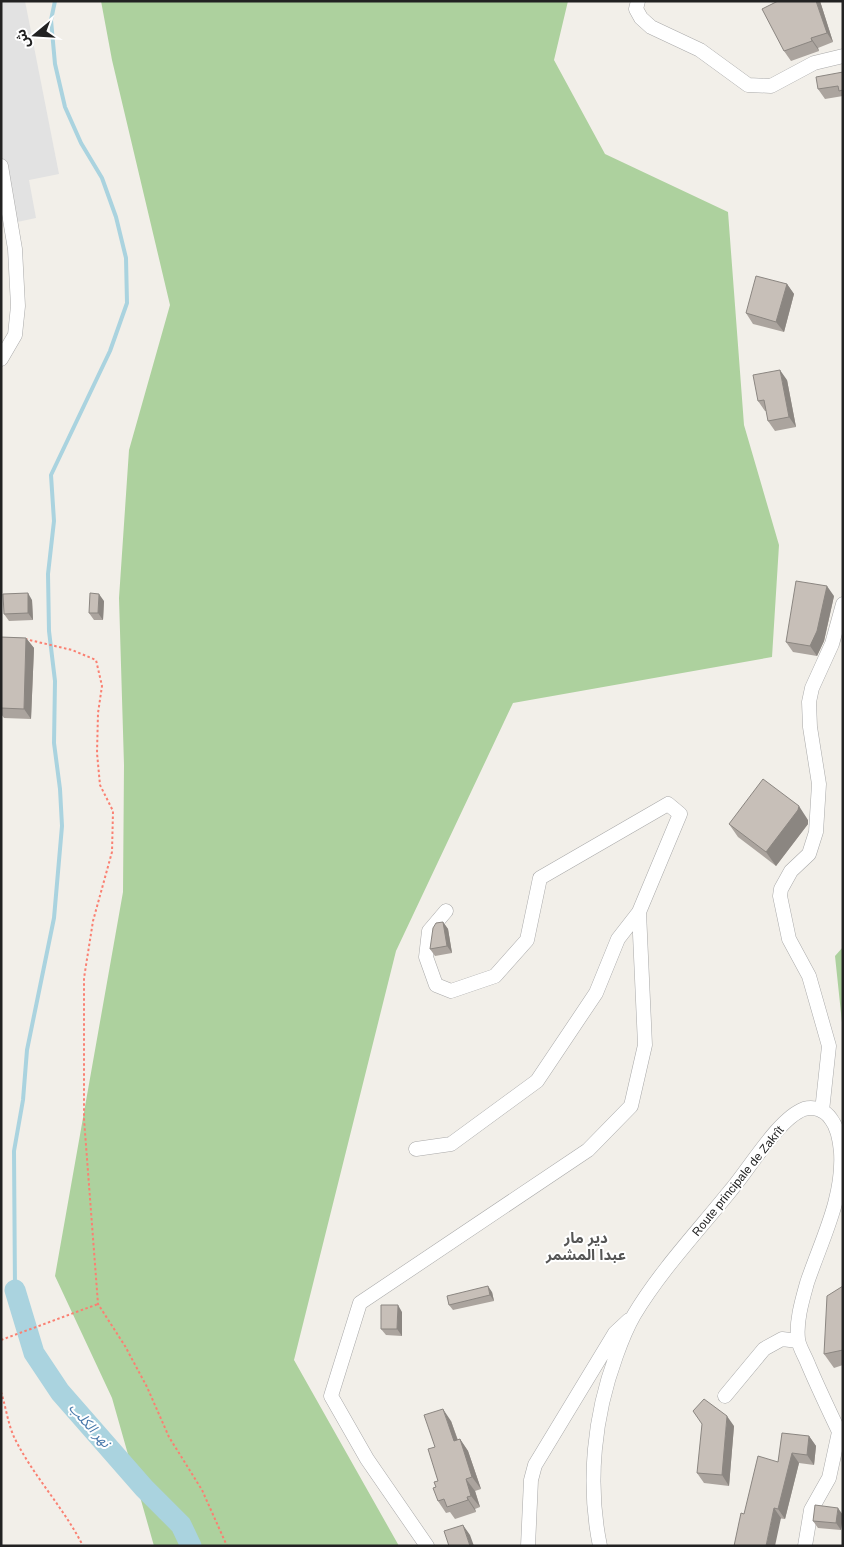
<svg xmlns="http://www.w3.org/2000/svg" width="844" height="1547" font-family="Arial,'Noto Sans Arabic',sans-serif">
<rect width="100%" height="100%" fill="#f2efe9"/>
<path fill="#add19e" d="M 101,1 L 568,1 L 554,60 L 605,154 L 728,212 L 744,425 L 779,545 L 772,657 L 513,703 L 396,951 L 294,1360 L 399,1546 L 154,1546 L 112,1398 L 55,1276 L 123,892 L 124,765 L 119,598 L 129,450 L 170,305 L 112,60 Z
M 843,947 L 843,1032 L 835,956 Z"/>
<path fill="#e2e2e2" d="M 1,1 L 25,1 L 59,174 L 29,180 L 36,218 L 8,224 L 1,189 Z"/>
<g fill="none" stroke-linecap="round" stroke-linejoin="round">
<path stroke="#aad3df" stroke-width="4" d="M 15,1290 L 14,1151 L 23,1100 L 27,1050 L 54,918 L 62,826 L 60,789 L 54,743 L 55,681 L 49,631 L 48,574 L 54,521 L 51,475 L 110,351 L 127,303 L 126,258 L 116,217 L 102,178 L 81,143 L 65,107 L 55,64 L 51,20 L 55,1"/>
<path stroke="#aad3df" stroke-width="21" d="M 15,1290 L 34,1353 L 60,1392 L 144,1488 L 181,1525 L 191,1546"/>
<g stroke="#a9a9a9" stroke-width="15">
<path id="minor" d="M 638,1 L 636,9 L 641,18 L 651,27 L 700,50 L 748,85 L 771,86 L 814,63 L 843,56
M 1,166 L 15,249 L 18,306 L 15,335 L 1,359
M 822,1111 L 829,1046 L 809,976 L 789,939 L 780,896 L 781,889 L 791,871 L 809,854 L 816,832 L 819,784 L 810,727 L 809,702 L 812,688 L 832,644 L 843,604
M 416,1149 L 451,1144 L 537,1081 L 596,993 L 618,939 L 639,912
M 725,1396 L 764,1349 L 782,1339 L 798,1341
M 427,1546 L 367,1459 L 331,1396 L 360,1303 L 588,1150 L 631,1106 L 645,1045 L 639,912 L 680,814 L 668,804 L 540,878 L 527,940 L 495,976 L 451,991 L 436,985 L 426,957 L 429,931 L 446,911
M 528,1546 L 531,1480 L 535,1465 L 615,1333 L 629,1320
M 600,1546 C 587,1483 594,1416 616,1356 C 621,1342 627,1327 634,1315 C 661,1270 698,1231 731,1190 C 749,1169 779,1118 804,1109 C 814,1106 825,1110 831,1119 C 838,1128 840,1141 841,1152 C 844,1198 821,1241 807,1283 C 802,1301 796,1321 798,1339 C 799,1347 805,1356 808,1364 C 819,1390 831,1415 843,1440
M 805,1546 L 811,1510 L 829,1478 L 839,1432"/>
</g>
<path stroke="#fa8072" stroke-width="2" stroke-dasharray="2.5 2.5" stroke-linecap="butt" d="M 25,639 L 72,650 L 96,660 L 102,686 L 98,713 L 97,753 L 100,785 L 113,811 L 112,852 L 93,921 L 84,978 L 84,1119 L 98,1304 L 125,1346 L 147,1387 L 169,1437 L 202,1490 L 227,1546
M 1,1340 L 98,1304
M 1,1392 C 6,1407 8,1425 15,1439 C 34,1477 64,1508 83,1546"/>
<use href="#minor" stroke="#fff" stroke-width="14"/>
</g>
<path fill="#aba49e" d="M 778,1 L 820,1 L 833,42 L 818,48 L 819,51 L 791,61 L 784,51 Z
M 843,72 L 843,96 L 825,99 L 818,89 Z
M 787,284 L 794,294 L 784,332 L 753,324 L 746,313 Z
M 787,380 L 796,427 L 775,431 L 768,421 L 767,411 L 765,411 L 758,401 Z
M 834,596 L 824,641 L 817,656 L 793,652 L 786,642 Z
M 32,600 L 33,620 L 9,621 L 4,614 Z
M 104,601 L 103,620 L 94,620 L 89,613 Z
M 1,637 L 26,638 L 34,648 L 31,719 L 4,718 L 1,714 Z
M 808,820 L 808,824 L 776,866 L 738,837 L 729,824 Z
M 443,922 L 448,929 L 452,953 L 435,956 L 430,949 Z
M 843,1286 L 843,1365 L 834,1368 L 824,1354 Z
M 492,1292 L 494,1301 L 453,1310 L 449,1305 Z
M 402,1312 L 402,1336 L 386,1335 L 381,1329 Z
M 451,1421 L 458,1440 L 460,1439 L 468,1451 L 481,1489 L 475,1491 L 480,1507 L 475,1509 L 476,1512 L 455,1519 L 450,1512 L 446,1513 L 438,1501 L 436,1487 L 438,1481 L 435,1447 Z
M 734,1426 L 729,1486 L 704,1483 L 697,1473 Z
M 809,1436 L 816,1446 L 814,1465 L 799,1463 L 785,1519 L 744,1514 L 778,1462 Z
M 843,1515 L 841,1530 L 818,1528 L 813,1521 Z"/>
<path fill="#8b8681" d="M 816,1 L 820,1 L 833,42 L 827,33 Z
M 811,38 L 818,48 L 819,51 L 812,41 Z
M 787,284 L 794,294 L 784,332 L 776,322 Z
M 780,370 L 787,380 L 796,427 L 789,417 Z
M 827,586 L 834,596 L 824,641 L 817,656 L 810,646 Z
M 28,593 L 32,600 L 33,620 L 28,613 Z
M 99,594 L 104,601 L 103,620 L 98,613 Z
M 26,638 L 34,648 L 31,719 L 24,709 Z
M 799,806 L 808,820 L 808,824 L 776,866 L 766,852 Z
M 443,922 L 448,929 L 452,953 L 447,946 Z
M 488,1286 L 492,1292 L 494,1301 L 490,1295 Z
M 398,1305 L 402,1312 L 402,1336 L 397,1329 Z
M 443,1409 L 451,1421 L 462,1453 L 454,1441 Z
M 727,1416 L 734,1426 L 729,1486 L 722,1475 Z
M 809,1436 L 816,1446 L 814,1465 L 807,1455 Z
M 460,1439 L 468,1451 L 481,1489 L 472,1477 Z
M 792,1453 L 799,1463 L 785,1519 L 778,1509 Z
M 466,1479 L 475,1491 L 480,1507 L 471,1496 Z
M 467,1497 L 475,1509 L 476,1512 L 468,1500 Z
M 774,1508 L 781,1518 L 775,1546 L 766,1546 Z
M 838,1508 L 843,1515 L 841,1530 L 836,1523 Z
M 463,1525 L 470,1535 L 474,1546 L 470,1546 Z"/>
<path fill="#c7bfb8" stroke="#8b8681" d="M 778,1 L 816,1 L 827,33 L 811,38 L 812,41 L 784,51 L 762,9 Z
M 843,72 L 843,90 L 839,91 L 838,86 L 818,89 L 816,77 Z
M 756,276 L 787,284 L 776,322 L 746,313 Z
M 780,370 L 789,417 L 768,421 L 764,400 L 758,401 L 753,375 Z
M 796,581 L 827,586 L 817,631 L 810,646 L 786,642 Z
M 28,593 L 28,613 L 4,614 L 3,594 Z
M 90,593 L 99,594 L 98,613 L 89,613 Z
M 1,637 L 26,638 L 24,709 L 1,708 Z
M 763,779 L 799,806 L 798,810 L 766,852 L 729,824 Z
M 443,922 L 447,946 L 430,949 L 433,928 L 436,923 Z
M 488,1286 L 490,1295 L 449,1305 L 447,1296 Z
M 843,1286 L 843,1350 L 824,1354 L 827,1296 Z
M 381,1305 L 398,1305 L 397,1329 L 381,1329 Z
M 704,1399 L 727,1416 L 722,1475 L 697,1473 L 702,1424 L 693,1411 Z
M 443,1409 L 454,1441 L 460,1439 L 472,1477 L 466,1479 L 471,1496 L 467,1497 L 468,1500 L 447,1507 L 444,1499 L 438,1501 L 433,1488 L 436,1487 L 434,1482 L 438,1481 L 428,1449 L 435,1447 L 424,1415 Z
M 782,1433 L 809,1436 L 807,1455 L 792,1453 L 778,1509 L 774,1508 L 766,1546 L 734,1546 L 741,1513 L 744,1514 L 758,1456 L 778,1462 Z
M 815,1505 L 838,1508 L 836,1523 L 813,1521 Z
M 463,1525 L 470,1546 L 449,1546 L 444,1531 Z"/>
<g text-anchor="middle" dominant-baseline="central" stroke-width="4" stroke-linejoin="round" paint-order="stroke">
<g font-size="12" fill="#222" stroke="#fff">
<text transform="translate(738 1181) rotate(-51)">Route principale de Zakrît</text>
</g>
<g font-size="14" font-style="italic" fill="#4a7aab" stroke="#fff">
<text transform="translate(90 1425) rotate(48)">نهر الكلب</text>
</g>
<g font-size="15" font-weight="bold" fill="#555" stroke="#fff">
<text x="586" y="1237">دير مار<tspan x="586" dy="17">عبدا المشمر</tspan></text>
</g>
</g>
<rect width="844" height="1547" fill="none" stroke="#222222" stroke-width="5"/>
<g transform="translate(35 35) rotate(252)" stroke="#ffffff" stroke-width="4" paint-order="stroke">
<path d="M0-4L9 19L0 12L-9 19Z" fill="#222222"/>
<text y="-8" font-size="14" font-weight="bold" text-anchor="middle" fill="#222222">ش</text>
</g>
</svg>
